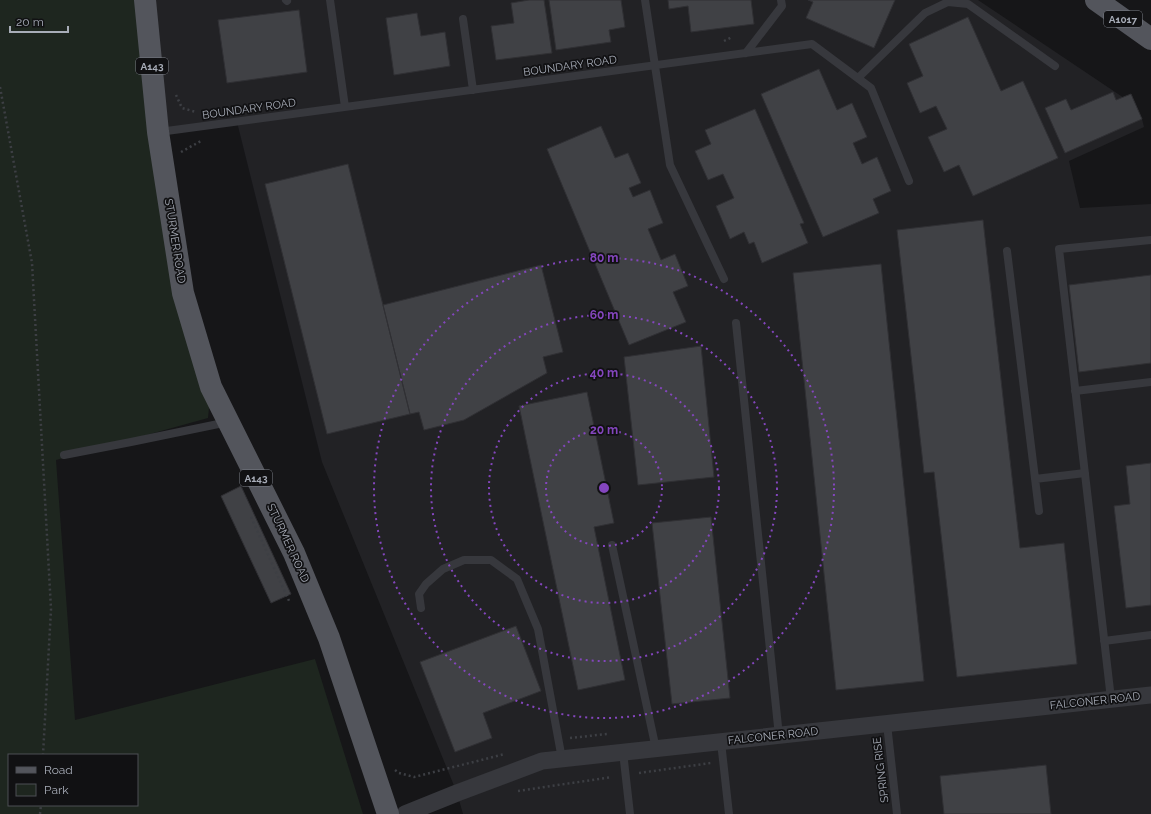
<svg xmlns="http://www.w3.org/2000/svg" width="1151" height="814" font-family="Raleway,sans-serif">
<rect width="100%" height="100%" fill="#161618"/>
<path fill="#222225" d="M 145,0 L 978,0 L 1133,104 L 1142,119 L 1144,127 L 1069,161 L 1080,208 L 1151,204 L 1151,814 L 463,814 L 457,793 L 322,462 L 237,122 L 158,132 Z"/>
<path fill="#1e261f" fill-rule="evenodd" d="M 0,0 L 145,0 L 158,132 L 211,387 L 208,418 L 56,460 L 75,720 L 315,659 L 363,814 L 0,814 ZM 9,755 L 137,755 L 137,805 L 9,805 Z"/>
<path fill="#404145" stroke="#303034" d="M 529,0 L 544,0 L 552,53 L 496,60 L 491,26 L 514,23 L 511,3 Z
M 549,0 L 621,0 L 625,27 L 609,30 L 611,42 L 556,50 Z
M 668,0 L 751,0 L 754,24 L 691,32 L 688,6 L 669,9 Z
M 808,0 L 895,0 L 874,48 L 806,18 L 813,2 Z
M 299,10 L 307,72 L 227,83 L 218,20 Z
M 417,13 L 421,36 L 445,32 L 450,66 L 394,75 L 386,18 Z
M 968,17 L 1001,91 L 1023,81 L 1058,158 L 973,196 L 959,165 L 944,172 L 928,137 L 947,129 L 936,106 L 920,113 L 907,83 L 923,76 L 909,44 Z
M 819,69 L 837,110 L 852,103 L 867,137 L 853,143 L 862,164 L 877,157 L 891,191 L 873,199 L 879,213 L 823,237 L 761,94 Z
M 1113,92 L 1116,100 L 1131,94 L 1142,119 L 1065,153 L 1045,108 L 1066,99 L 1071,110 Z
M 755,109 L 804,223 L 800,224 L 808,243 L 762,263 L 754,242 L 749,244 L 744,232 L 730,239 L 716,206 L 734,198 L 723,174 L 708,180 L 695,151 L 711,144 L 705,130 Z
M 601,126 L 615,158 L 628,153 L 641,183 L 629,188 L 633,197 L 650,190 L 663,223 L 648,229 L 661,260 L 675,254 L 688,286 L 673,292 L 686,322 L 629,345 L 547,149 Z
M 348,164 L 410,414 L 327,434 L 265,184 Z
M 983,220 L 1020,548 L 1064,543 L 1077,664 L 957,677 L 934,472 L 924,473 L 897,230 Z
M 881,264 L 924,681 L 836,690 L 793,273 Z
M 541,265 L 563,352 L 543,357 L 547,373 L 464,420 L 424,430 L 419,412 L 410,414 L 383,305 Z
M 1151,275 L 1151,363 L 1079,372 L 1069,285 Z
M 701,346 L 714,477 L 638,485 L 624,357 Z
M 587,392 L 614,523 L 594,527 L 625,680 L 578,690 L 519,406 Z
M 1151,463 L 1151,605 L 1126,608 L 1114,506 L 1130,504 L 1126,466 Z
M 241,486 L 291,594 L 271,603 L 221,496 Z
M 711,517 L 730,698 L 672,704 L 652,523 Z
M 516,626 L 541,691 L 483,713 L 492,738 L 455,752 L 420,662 Z
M 1046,765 L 1051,814 L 944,814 L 940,776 Z"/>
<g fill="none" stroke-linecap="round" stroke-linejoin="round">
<path stroke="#3d3f44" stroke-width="2.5" stroke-dasharray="2 3" stroke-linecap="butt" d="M 724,41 L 732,37
M 0,87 L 32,263 L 51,609 L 43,755
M 176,95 L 182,108 L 196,112
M 181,152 L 201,141
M 251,517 L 290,603
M 570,738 L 607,734
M 395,770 L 399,773 L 414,777 L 505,754
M 639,773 L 711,763
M 518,791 L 612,777
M 40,814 L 41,805"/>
<path stroke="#37383d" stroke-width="8" d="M 286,0 L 287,1
M 330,0 L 345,107
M 645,0 L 670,165 L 724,279
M 463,19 L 473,90
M 746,53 L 782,6 L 781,0
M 858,78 L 925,13 L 948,2 L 968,4 L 1055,66
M 159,132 L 812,44 L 871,88 L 909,181
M 1007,251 L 1039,511
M 736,323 L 779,736
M 1075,391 L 1151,382
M 64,455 L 131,442 L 228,422
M 1035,479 L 1085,473
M 612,545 L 656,749
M 421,608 L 419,594 L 426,584 L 443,569 L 464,560 L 491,560 L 517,579 L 538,629 L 562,759
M 1104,641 L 1151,635
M 1111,699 L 1059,249 L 1151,240
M 887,724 L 897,814
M 721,742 L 729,814
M 623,752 L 630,814"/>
<path stroke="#37383d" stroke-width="17" d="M 405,814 L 457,793 L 542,761 L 1151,695"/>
<path stroke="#53555c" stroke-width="22" d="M 145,0 L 158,132 L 183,293 L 211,387 L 294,553 L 329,638 L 388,814
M 1096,0 L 1151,39"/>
</g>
<g fill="none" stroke="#8446be" stroke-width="2" stroke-dasharray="2 4">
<circle cx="604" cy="488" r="58"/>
<circle cx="604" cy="488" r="115"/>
<circle cx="604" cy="488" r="173"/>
<circle cx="604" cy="488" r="230"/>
</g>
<g text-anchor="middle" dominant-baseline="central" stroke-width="3.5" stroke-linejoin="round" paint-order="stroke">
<g fill="#111113" stroke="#7b7e86" stroke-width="1">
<rect x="1104" y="11" width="38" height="16" rx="3"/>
<rect x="136" y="58" width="32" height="16" rx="3"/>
<rect x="240" y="470" width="32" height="16" rx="3"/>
</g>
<g font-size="10" font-weight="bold" fill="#a8adb8">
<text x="1123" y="19">A1017</text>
<text x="152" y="66">A143</text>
<text x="256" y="478">A143</text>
</g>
<g font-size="11" fill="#a8adb8" stroke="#111113">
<text transform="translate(570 66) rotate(-8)">BOUNDARY ROAD</text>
<text transform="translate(249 109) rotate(-8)">BOUNDARY ROAD</text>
<text transform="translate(175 241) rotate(81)">STURMER ROAD</text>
<text transform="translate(288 543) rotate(65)">STURMER ROAD</text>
<text transform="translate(1095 701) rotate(-6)">FALCONER ROAD</text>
<text transform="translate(773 736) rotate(-6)">FALCONER ROAD</text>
<text transform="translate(881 770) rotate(-97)">SPRING RISE</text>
</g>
</g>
<circle cx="604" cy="488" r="6" fill="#8446be" stroke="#111113" stroke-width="2"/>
<g font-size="12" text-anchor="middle" font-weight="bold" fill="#8446be" stroke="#111113" stroke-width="3.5" stroke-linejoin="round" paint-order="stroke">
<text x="604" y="262">80 m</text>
<text x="604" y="319">60 m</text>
<text x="604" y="377">40 m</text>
<text x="604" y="434">20 m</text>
</g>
<rect x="8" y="754" width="130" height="52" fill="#111113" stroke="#4d4f55"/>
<rect x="16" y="767" width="20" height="6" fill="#53555c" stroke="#4d4f55"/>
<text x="44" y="774" font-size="12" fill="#a8adb8">Road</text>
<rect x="16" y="784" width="20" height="12" fill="#1e261f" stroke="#4d4f55"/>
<text x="44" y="794" font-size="12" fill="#a8adb8">Park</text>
<path d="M10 26v6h58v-6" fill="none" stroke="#a8adb8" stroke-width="2"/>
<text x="16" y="26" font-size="12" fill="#a8adb8" stroke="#111113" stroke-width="3" paint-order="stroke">20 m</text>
</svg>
